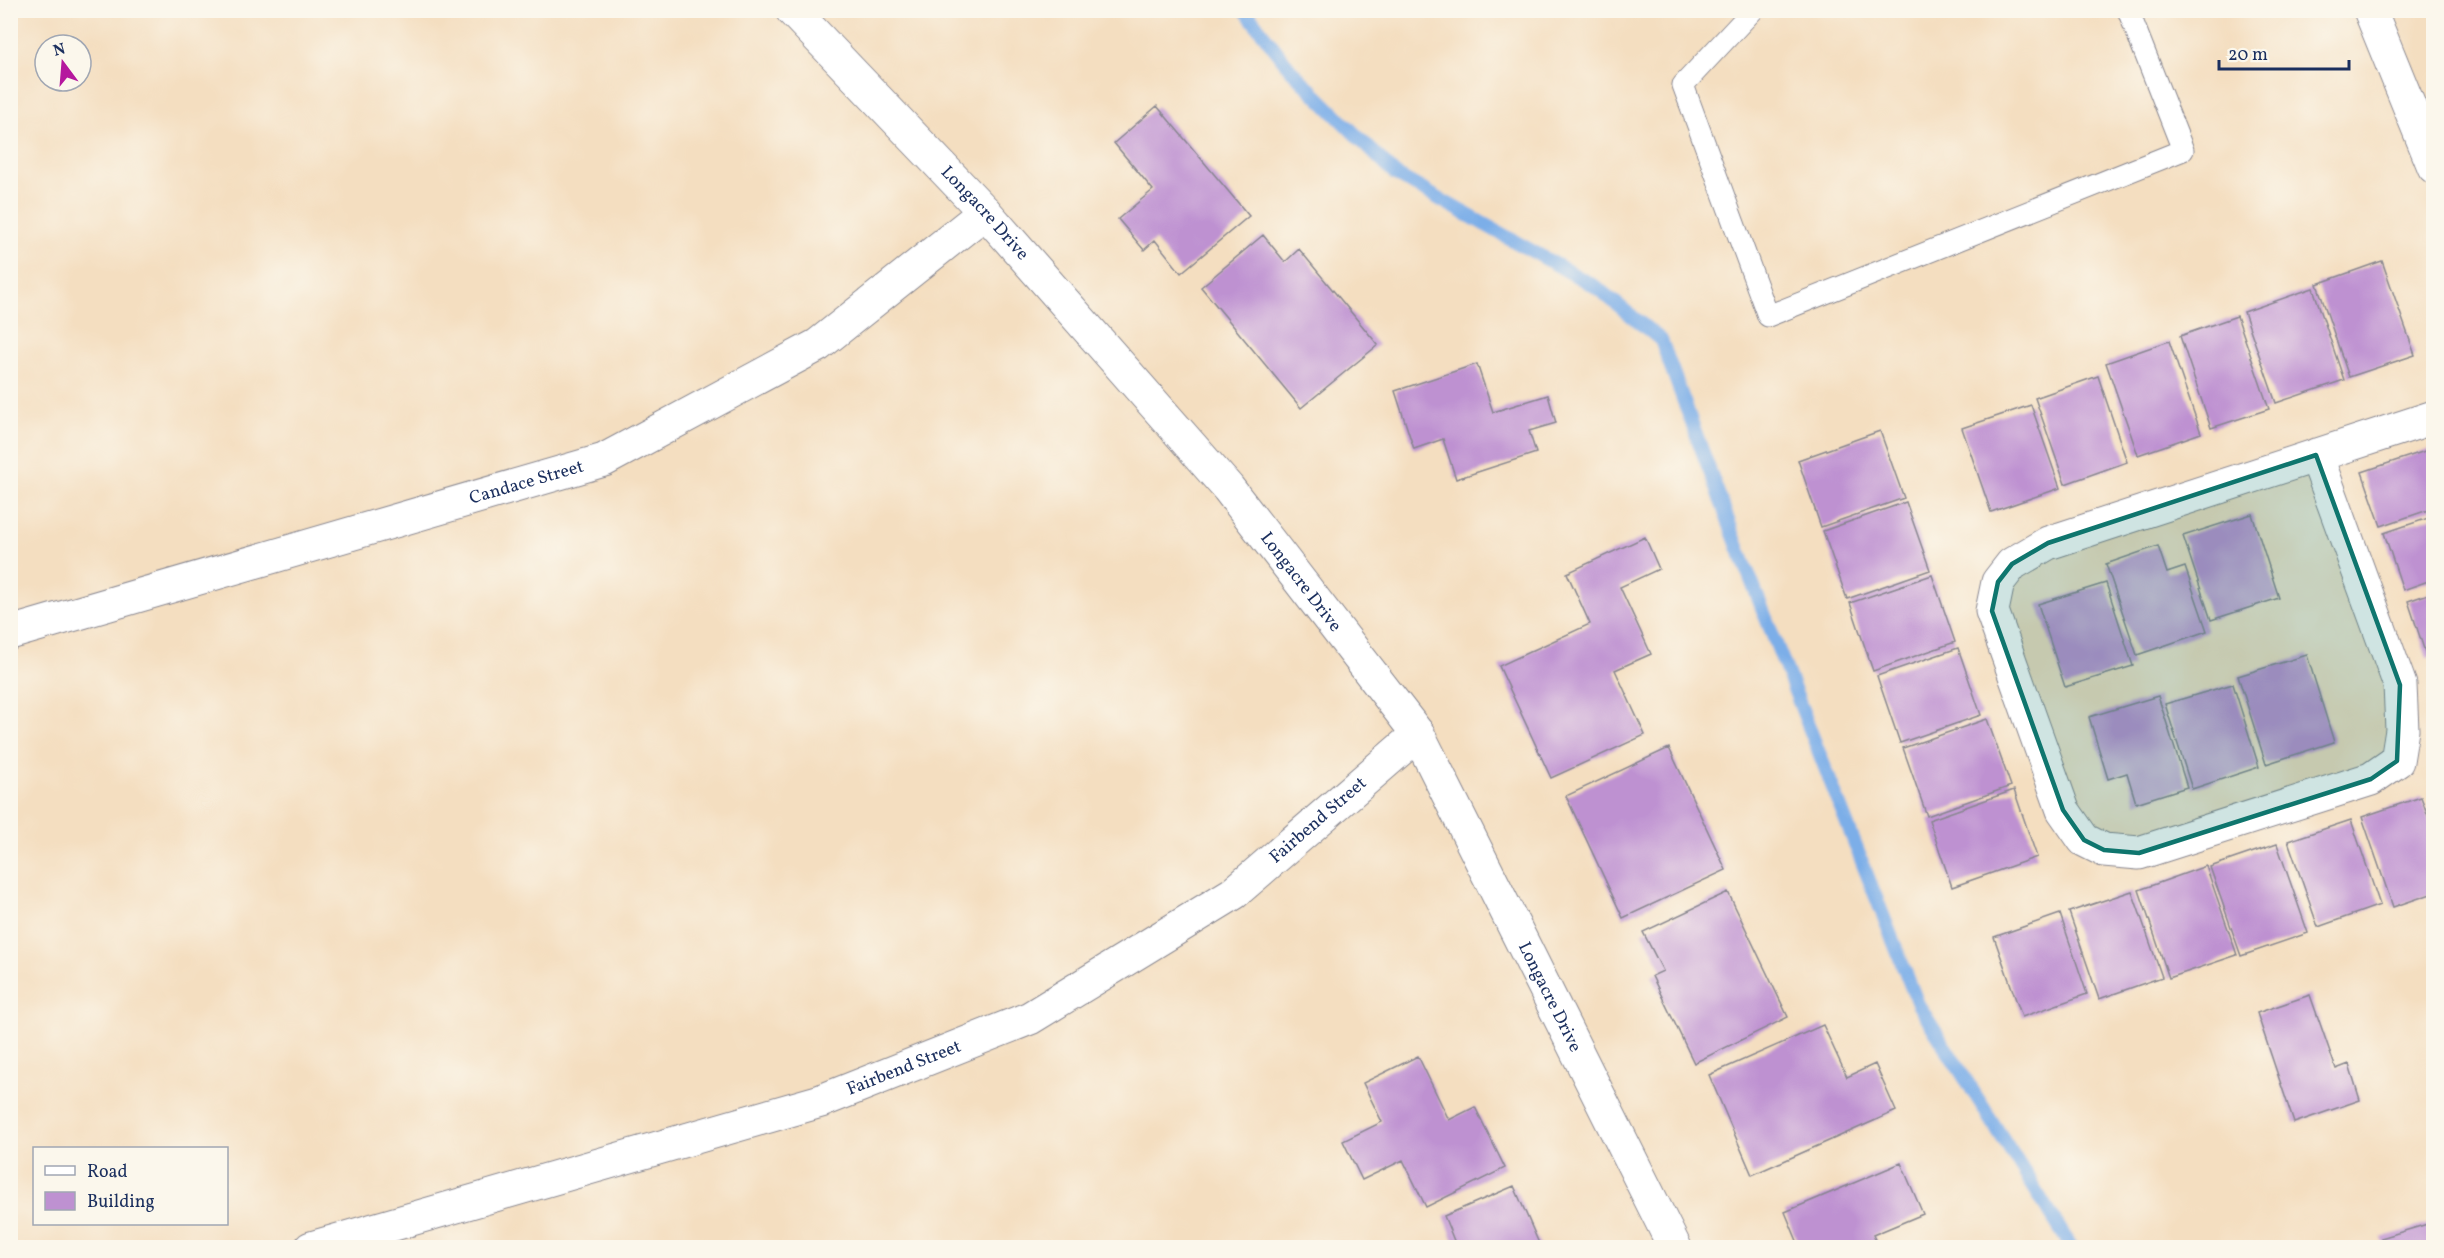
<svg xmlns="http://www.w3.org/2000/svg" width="2444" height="1258" font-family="Vollkorn,serif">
<rect width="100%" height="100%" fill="#fbf7ec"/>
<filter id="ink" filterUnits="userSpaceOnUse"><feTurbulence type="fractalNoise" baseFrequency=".0167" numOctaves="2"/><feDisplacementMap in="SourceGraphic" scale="12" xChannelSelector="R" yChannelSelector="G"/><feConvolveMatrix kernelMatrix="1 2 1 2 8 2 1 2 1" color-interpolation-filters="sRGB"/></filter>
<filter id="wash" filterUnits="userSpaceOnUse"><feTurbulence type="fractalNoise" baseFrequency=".008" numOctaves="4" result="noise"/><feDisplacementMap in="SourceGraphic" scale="24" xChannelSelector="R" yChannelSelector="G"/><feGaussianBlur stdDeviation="1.35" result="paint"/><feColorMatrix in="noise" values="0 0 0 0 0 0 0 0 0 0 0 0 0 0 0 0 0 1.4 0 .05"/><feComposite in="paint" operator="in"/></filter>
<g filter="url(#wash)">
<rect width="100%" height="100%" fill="#f4dec0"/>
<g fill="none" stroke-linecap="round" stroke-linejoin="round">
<path stroke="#7baee8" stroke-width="14" d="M 1245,10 L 1291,70 L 1395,174 L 1596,287 L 1661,340 L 1738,547 L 1918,1004 L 2072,1248"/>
</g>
<g id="blocks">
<path fill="#be91d1" d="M 1157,106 L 1249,216 L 1181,273 L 1155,240 L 1144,250 L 1118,219 L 1153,190 L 1114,143 Z
M 1263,235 L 1285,262 L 1299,249 L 1378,345 L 1301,408 L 1201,287 Z
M 2382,261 L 2415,355 L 2349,377 L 2317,284 Z
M 2313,288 L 2344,380 L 2276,403 L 2244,312 Z
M 2237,316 L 2269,409 L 2211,428 L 2180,336 Z
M 2169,341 L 2201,433 L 2138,455 L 2106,363 Z
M 1477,364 L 1493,412 L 1548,395 L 1556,423 L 1529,431 L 1536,453 L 1456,479 L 1443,439 L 1414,449 L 1395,391 Z
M 2098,376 L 2127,462 L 2065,484 L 2035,398 Z
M 2031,405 L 2060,488 L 1991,512 L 1962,428 Z
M 1880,431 L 1904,498 L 1821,527 L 1798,460 Z
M 2434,448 L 2434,508 L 2381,526 L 2362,472 Z
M 1906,502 L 1930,570 L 1847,599 L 1823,531 Z
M 2252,514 L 2279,598 L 2211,620 L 2183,536 Z
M 2434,516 L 2434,579 L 2403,590 L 2384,533 Z
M 1645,537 L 1659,569 L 1620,587 L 1651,654 L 1615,670 L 1645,735 L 1551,778 L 1499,666 L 1590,624 L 1567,573 Z
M 2158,546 L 2167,573 L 2185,567 L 2207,631 L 2137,655 L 2106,564 Z
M 1932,575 L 1955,642 L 1873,671 L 1850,603 Z
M 2106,583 L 2133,666 L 2065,687 L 2038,604 Z
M 2434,592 L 2434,656 L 2427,658 L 2408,601 Z
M 1958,648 L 1981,715 L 1900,743 L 1877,676 Z
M 2307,655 L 2334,742 L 2266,764 L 2238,676 Z
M 2233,684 L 2259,767 L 2192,789 L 2165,704 Z
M 2158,696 L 2187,787 L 2136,803 L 2127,773 L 2108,779 L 2089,717 Z
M 1987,719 L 2011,786 L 1927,816 L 1903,748 Z
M 1669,748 L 1726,870 L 1623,918 L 1566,796 Z
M 2014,790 L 2037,857 L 1952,887 L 1929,820 Z
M 2421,797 L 2434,832 L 2434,893 L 2393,907 L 2362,817 Z
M 2351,820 L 2380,905 L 2318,927 L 2288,841 Z
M 2277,844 L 2308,933 L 2241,956 L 2210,867 Z
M 2206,866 L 2237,955 L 2169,978 L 2139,890 Z
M 2132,891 L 2162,977 L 2099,999 L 2069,912 Z
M 1728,892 L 1788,1017 L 1694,1063 L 1652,976 L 1663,971 L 1643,932 Z
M 2060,914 L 2087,994 L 2022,1017 L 1994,937 Z
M 2310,995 L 2336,1069 L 2349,1064 L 2360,1100 L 2294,1123 L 2257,1013 Z
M 1823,1025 L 1847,1077 L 1875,1064 L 1896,1111 L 1752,1175 L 1709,1075 Z
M 1418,1056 L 1449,1120 L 1475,1107 L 1505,1168 L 1426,1207 L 1403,1160 L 1362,1180 L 1343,1141 L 1382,1122 L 1363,1083 Z
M 1901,1163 L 1923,1214 L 1873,1235 L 1879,1248 L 1800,1248 L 1785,1212 Z
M 1514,1186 L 1541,1248 L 1457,1248 L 1444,1216 Z
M 2434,1222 L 2434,1248 L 2384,1248 L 2381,1238 Z"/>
</g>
</g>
<g filter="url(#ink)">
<use href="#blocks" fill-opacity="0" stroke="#88868f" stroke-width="1.5"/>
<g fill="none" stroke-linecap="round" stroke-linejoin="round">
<g stroke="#88868f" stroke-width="23">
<path id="service" d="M 1753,10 L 1683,85 L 1768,316 L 2183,150 L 2128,10"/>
</g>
<g stroke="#88868f" stroke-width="35">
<g id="minor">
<path id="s1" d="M 792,10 L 985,212 L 1228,488 L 1418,734 L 1675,1248"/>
<path d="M 2370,10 L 2434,167"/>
<path d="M 2316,455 L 2400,685 L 2402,730 L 2397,761 L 2371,779 L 2139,853 L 2104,850 L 2084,840 L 2063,810 L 1992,611 L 1998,582 L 2012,564 L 2048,543 L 2434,417"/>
<path id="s2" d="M 10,633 L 604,460 L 818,345 L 985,212"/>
<path id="s3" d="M 311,1248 L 821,1101 L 1030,1018 L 1234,893 L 1418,734"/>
</g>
</g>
<use href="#service" stroke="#fff" stroke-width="21"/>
<use href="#minor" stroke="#fff" stroke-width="33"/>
</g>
</g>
<path fill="#0f766e" fill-opacity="0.2" stroke="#0f766e" stroke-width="4.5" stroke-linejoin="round" d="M 2316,455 L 2400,685 L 2397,761 L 2371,779 L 2139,853 L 2104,850 L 2084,840 L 2063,810 L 1992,611 L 1998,582 L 2012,564 L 2048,543 Z"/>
<g text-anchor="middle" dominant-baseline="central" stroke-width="4.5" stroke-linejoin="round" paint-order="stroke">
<g font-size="18" fill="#1b2f5e" stroke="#fbf7ec">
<text stroke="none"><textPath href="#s1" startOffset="280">Longacre Drive</textPath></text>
<text stroke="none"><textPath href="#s2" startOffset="538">Candace Street</textPath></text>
<text stroke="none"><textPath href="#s1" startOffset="766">Longacre Drive</textPath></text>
<text stroke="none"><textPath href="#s3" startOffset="1106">Fairbend Street</textPath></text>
<text stroke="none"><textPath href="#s1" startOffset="1252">Longacre Drive</textPath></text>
<text stroke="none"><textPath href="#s3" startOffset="620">Fairbend Street</textPath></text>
</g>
</g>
<rect width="2444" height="1258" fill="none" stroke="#fbf7ec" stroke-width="36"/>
<rect x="33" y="1147" width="195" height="78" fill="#fbf7ec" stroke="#a1a7b3" stroke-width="1.5"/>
<rect x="45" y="1166" width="30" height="9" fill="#ffffff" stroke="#a1a7b3" stroke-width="1.5"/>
<text x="87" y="1177" font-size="18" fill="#1b2f5e">Road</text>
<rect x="45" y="1192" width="30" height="18" fill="#be91d1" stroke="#a1a7b3" stroke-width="1.5"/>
<text x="87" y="1207" font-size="18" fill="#1b2f5e">Building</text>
<g transform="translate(63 63) rotate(344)"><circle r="28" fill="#fbf7ec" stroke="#a1a7b3" stroke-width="1.5"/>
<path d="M0-4.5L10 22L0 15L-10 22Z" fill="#b5179e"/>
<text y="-9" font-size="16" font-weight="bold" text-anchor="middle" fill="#1b2f5e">N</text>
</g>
<path d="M2219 60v9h130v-9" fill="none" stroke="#1b2f5e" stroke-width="3"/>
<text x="2228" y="60" font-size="18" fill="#1b2f5e" stroke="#fbf7ec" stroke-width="4.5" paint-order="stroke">20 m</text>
</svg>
